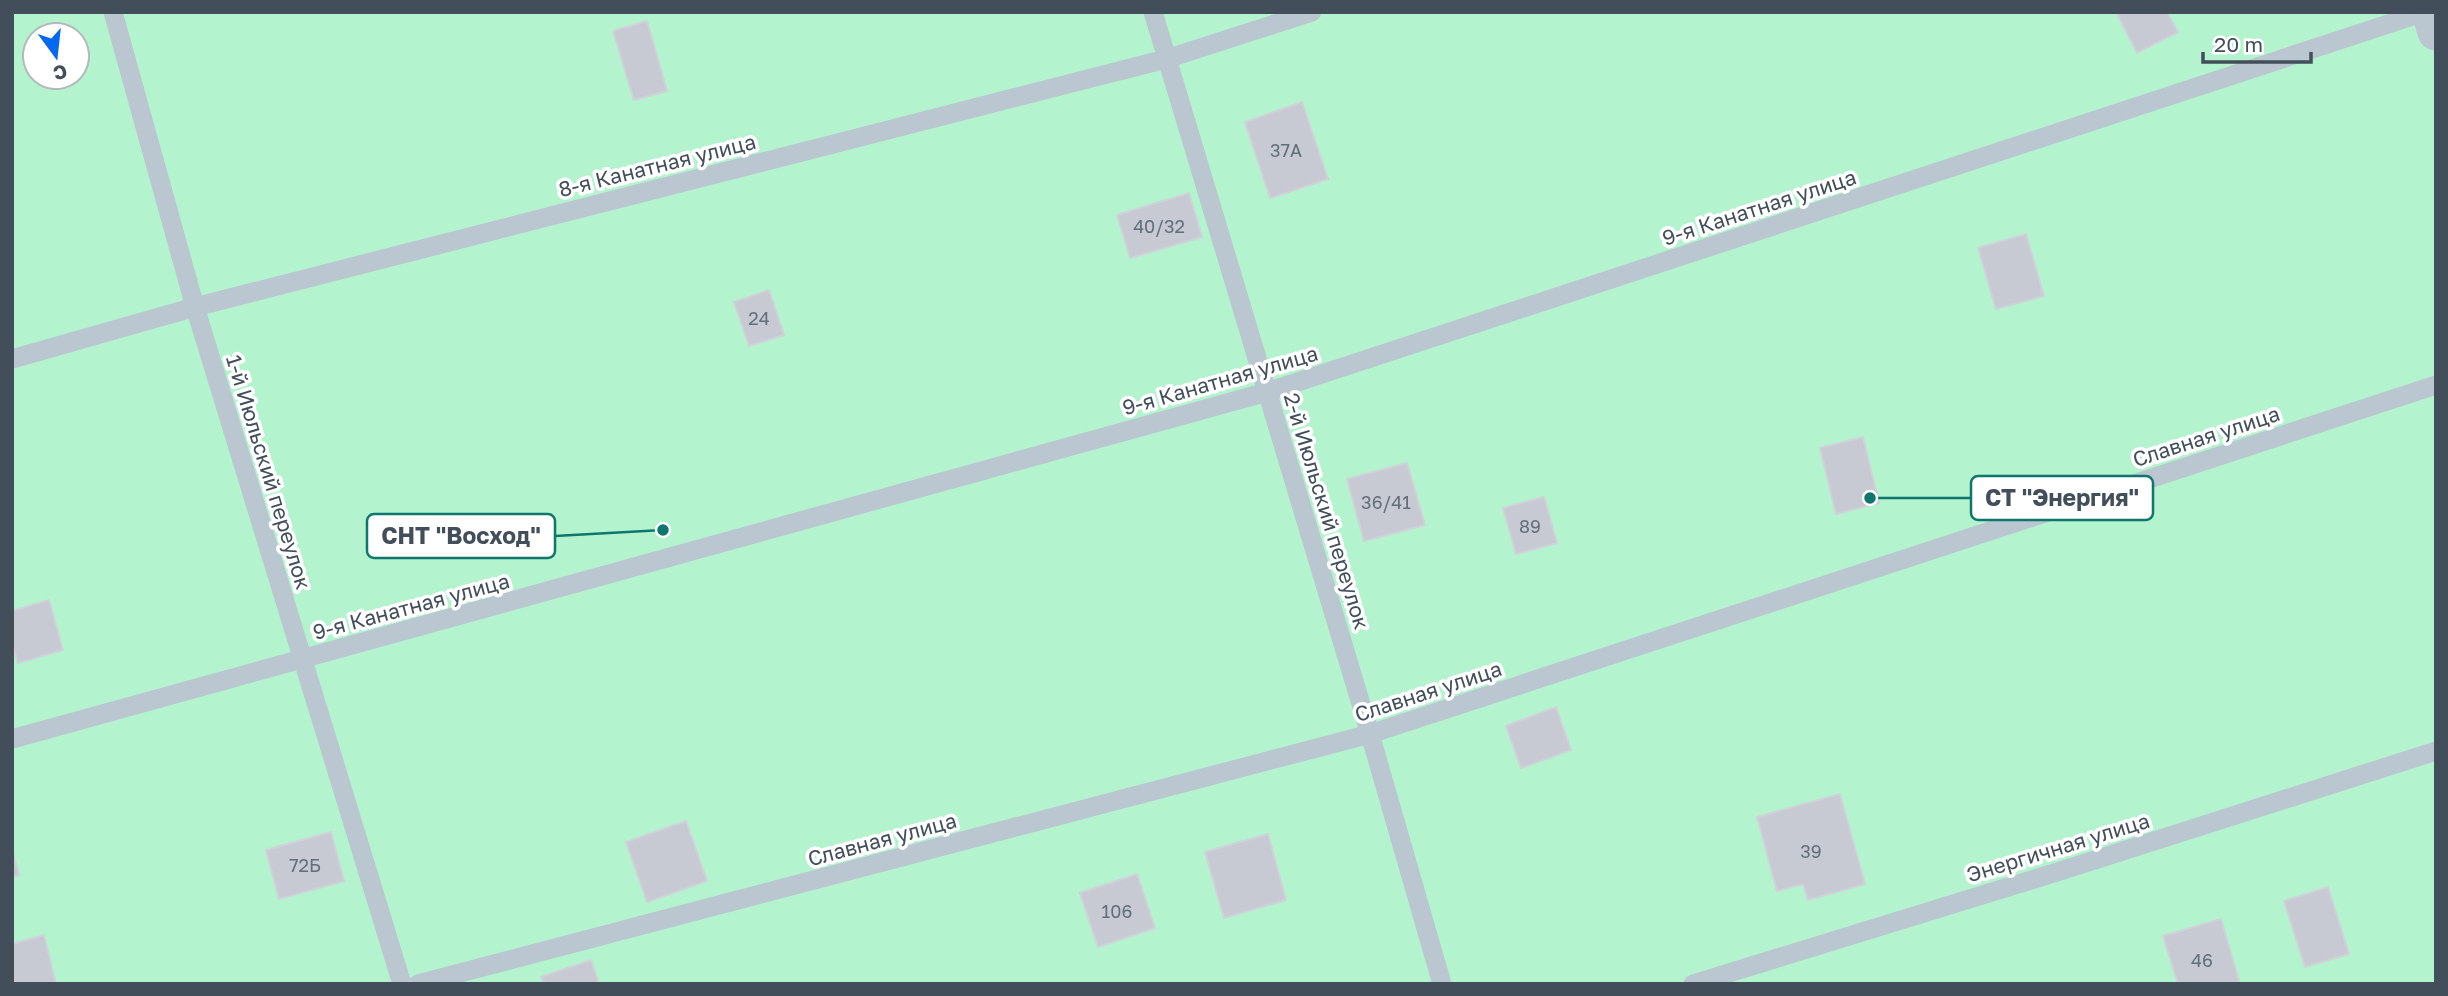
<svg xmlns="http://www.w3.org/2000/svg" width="2448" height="996" font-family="'Golos Text',sans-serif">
<rect width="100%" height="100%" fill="#efebeb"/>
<path fill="#b3f3cd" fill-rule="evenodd" d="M 12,12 L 2436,12 L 2436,984 L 12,984 ZM 35,35 L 77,35 L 77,77 L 35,77 Z"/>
<path fill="#c7cad3" stroke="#cfd2d9" stroke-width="2" d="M 2116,12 L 2167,12 L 2178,32 L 2137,53 Z
M 647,21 L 667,91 L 634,100 L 613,31 Z
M 1302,102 L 1328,179 L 1270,198 L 1245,122 Z
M 1189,193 L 1202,237 L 1130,258 L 1117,215 Z
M 2026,234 L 2044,296 L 1996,309 L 1978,248 Z
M 769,290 L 784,335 L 749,346 L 734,302 Z
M 1863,437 L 1879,503 L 1836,514 L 1820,448 Z
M 1407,463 L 1425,525 L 1364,541 L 1347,479 Z
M 1544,497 L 1557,543 L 1516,554 L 1503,508 Z
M 49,600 L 63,650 L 18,663 L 12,643 L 12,611 Z
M 1556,707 L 1571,750 L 1521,768 L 1506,726 Z
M 1840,794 L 1865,884 L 1808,900 L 1803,884 L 1777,891 L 1757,817 Z
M 686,821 L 707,881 L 647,902 L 626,842 Z
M 331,832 L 344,881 L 279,899 L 266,850 Z
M 1268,834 L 1286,900 L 1224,918 L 1205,852 Z
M 12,850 L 19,875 L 12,877 Z
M 1137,874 L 1155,928 L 1098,947 L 1080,893 Z
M 2328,887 L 2349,954 L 2305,967 L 2284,901 Z
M 2221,919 L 2240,984 L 2178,984 L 2163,936 Z
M 44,935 L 56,984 L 12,984 L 12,944 Z
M 591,960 L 599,984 L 544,984 L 541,977 Z"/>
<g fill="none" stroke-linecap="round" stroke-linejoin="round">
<path stroke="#bac6d0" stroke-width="19" d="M 113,12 L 195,307 L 402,984
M 1153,12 L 1370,734 L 1442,984
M 12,359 L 195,307 L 1166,59 L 1312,12
M 12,739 L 1267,392 L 2425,12
M 418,984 L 1370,734 L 2436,385
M 1693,984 L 2054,873 L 2436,751"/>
<path stroke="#bac6d0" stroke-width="37" d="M 2430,12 L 2436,32"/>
</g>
<g text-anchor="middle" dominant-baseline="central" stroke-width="7" stroke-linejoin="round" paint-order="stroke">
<g font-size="18" fill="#636e79">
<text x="1286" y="150">37А</text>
<text x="1159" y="226">40/32</text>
<text x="759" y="318">24</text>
<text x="1386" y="502">36/41</text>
<text x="1530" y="526">89</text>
<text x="1811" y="851">39</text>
<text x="305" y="865">72Б</text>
<text x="1117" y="911">106</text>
<text x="2202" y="960">46</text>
</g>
<g font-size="21" fill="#424f5b" stroke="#fff">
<text transform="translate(657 165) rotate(-14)">8-я Канатная улица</text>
<text transform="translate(1759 207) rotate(-18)">9-я Канатная улица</text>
<text transform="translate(1220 380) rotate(-16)">9-я Канатная улица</text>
<text transform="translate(2206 436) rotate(-18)">Славная улица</text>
<text transform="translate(269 472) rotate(73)">1-й Июльский переулок</text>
<text transform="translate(1327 511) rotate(73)">2-й Июльский переулок</text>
<text transform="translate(411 606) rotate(-15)">9-я Канатная улица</text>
<text transform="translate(1428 691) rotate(-18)">Славная улица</text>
<text transform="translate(882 839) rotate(-15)">Славная улица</text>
<text transform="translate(2058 847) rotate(-17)">Энергичная улица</text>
</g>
</g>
<path fill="none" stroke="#0f766e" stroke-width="2.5" d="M1870 498L1971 498M663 530L555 536"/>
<g fill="#0f766e" stroke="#fff" stroke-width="2.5">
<circle cx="1870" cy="498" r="7"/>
<circle cx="663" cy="530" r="7"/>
</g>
<g fill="#fff" stroke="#0f766e" stroke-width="2.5">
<rect x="1971" y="476" width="182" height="44" rx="7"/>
<rect x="367" y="514" width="188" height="44" rx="7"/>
</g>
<g font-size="23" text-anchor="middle" font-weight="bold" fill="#424f5b">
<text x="2062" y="506">СТ "Энергия"</text>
<text x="461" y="544">СНТ "Восход"</text>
</g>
<rect width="2448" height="996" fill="none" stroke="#424f5b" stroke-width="28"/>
<g transform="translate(56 56) rotate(165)"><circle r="33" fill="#ffffff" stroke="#b3b9bd" stroke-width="2"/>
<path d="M0-5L12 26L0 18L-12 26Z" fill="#0569ef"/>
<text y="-10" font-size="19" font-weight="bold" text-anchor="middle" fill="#424f5b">С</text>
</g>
<path d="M2203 52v10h108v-10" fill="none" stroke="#424f5b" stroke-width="3.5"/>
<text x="2214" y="52" font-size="21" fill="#424f5b" stroke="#ffffff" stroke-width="5" paint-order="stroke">20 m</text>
</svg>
